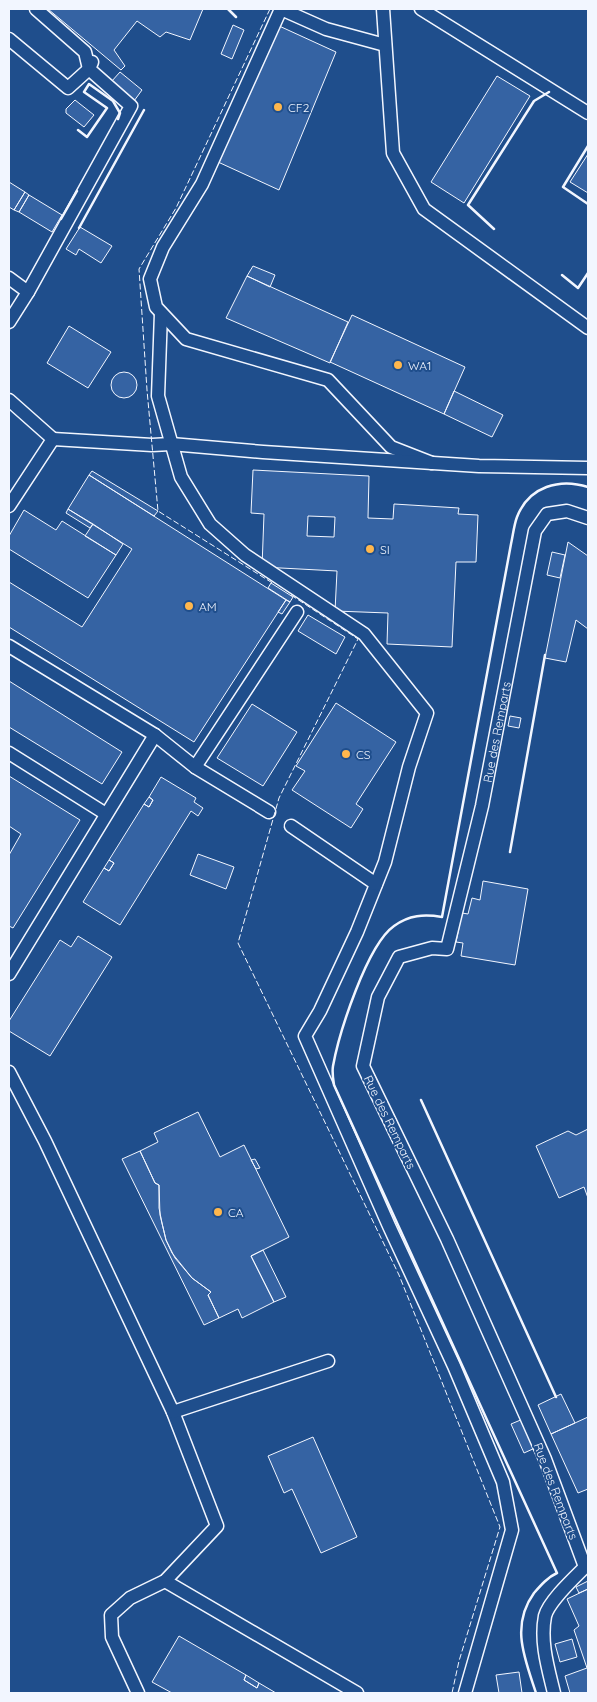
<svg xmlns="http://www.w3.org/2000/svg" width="597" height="1702" font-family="Quicksand,sans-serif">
<rect width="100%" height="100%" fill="#1f4e8c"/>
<path fill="#3563a3" stroke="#f2f6ff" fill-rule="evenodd" d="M 48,9 L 203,9 L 190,40 L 166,32 L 160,37 L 137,21 L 114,50 L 125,66 L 121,70 Z
M 233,25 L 244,30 L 232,59 L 221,54 Z
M 277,25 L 336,52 L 279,190 L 218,162 Z
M 120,72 L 142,90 L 134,101 L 111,82 Z
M 497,76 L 530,96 L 464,203 L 431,182 Z
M 75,100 L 94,115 L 84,127 L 66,113 L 66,109 Z
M 588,154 L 588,193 L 570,182 Z
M 9,182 L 25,192 L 14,210 L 9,207 Z
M 25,192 L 29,195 L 19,212 L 14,210 Z
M 29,195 L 62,215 L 52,232 L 19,212 Z
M 80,227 L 112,246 L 101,263 L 79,249 L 76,255 L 66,249 Z
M 253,266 L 275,275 L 270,287 L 247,276 Z
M 247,276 L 348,322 L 330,363 L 226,318 Z
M 352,315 L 465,367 L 444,414 L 330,362 Z
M 69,326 L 111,352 L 88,388 L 47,363 Z
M111 385a13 13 0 1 1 26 0a13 13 0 1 1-26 0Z
M 454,391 L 503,415 L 492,437 L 444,414 Z
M 253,470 L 369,476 L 368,518 L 393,519 L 394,504 L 459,508 L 458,514 L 478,515 L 476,562 L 456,562 L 452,647 L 387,644 L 388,613 L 335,611 L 337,571 L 262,567 L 264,514 L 251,513 ZM 308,516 L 335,517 L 334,537 L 307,536 Z
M 92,471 L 158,511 L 154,516 L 89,475 Z
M 89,475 L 286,600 L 194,742 L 9,627 L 9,582 L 82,627 L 132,549 L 68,509 Z
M 68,509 L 93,524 L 90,528 L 66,513 Z
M 24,510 L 56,530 L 62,521 L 116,555 L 88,598 L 9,549 L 9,536 Z
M 93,524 L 123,544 L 116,555 L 85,536 Z
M 568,542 L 588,556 L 588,629 L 576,620 L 566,662 L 545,658 Z
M 552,552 L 565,555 L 560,578 L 547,575 Z
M 271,583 L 293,597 L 290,602 L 268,588 Z
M 286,600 L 290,602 L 282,614 L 278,612 Z
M 308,615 L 345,637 L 336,654 L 298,631 Z
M 9,681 L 122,752 L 102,784 L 9,727 Z
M 336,703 L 396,742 L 356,804 L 363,809 L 351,828 L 292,790 L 305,771 L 296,766 Z
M 252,704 L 297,732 L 263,786 L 217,758 Z
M 510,716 L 521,718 L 519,728 L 508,726 Z
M 9,776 L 80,820 L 13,928 L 9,926 L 9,855 L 21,834 L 9,826 Z
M 161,777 L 196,798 L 194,802 L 203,808 L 198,816 L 191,811 L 120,925 L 83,902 L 104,868 L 109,871 L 114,863 L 109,860 L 144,804 L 149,807 L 153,800 L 149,797 Z
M 149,797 L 153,800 L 149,807 L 144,804 Z
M 198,854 L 234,867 L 226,889 L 190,875 Z
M 109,860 L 114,863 L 109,871 L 104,868 Z
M 483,881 L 528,889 L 515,965 L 461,956 L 463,943 L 456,942 L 462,913 L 468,914 L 472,898 L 480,900 Z
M 78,936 L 112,957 L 50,1056 L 9,1031 L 9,1021 L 60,940 L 71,947 Z
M 198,1112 L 220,1157 L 244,1145 L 289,1237 L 251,1256 L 274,1302 L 242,1318 L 238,1309 L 219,1318 L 208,1295 L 211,1292 L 192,1278 L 175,1258 L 166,1240 L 162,1223 L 159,1208 L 159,1185 L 155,1183 L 140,1151 L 158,1142 L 154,1133 Z
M 588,1129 L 588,1198 L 584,1187 L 559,1198 L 536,1146 L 568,1131 L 576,1135 Z
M 140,1151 L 155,1183 L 159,1185 L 160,1215 L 166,1240 L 172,1253 L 192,1278 L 211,1292 L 208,1295 L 219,1318 L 204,1325 L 122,1159 Z
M 255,1159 L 260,1168 L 256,1169 L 251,1160 Z
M 263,1250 L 286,1297 L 274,1302 L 251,1256 Z
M 561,1394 L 575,1423 L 551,1434 L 538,1405 Z
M 588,1417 L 588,1489 L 578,1493 L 551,1434 Z
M 523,1419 L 535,1448 L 524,1453 L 511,1424 Z
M 313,1437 L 357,1537 L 321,1553 L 292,1489 L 284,1493 L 268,1456 Z
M 588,1581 L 588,1589 L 579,1593 L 576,1587 Z
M 588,1589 L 588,1693 L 570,1693 L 565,1676 L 587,1668 L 574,1630 L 579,1626 L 567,1599 Z
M 179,1636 L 246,1675 L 244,1680 L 257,1688 L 259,1683 L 276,1693 L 172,1693 L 152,1682 Z
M 572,1639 L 577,1657 L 560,1662 L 555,1644 Z
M 519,1672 L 522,1693 L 499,1693 L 496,1675 Z
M 246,1675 L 259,1683 L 257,1688 L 244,1680 Z"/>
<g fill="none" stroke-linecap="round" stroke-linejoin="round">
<g stroke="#f2f6ff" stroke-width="15">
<g id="lane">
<path d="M 281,9 L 202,184 L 163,247 L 150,279 L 156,307 L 186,339 L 328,380 L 391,447 L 432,463"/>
<path d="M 281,9 L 326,29 L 385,45"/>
<path d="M 383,9 L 393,153 L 424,209 L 588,328"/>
<path d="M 421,9 L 588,113"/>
<path d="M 9,39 L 68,88 L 89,69 L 92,62"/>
<path d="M 9,278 L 28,292"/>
<path d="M 161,313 L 158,396 L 181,477 L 210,524 L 245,555 L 364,634 L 427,713 L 409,767 L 385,862 L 357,932 L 320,1011 L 305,1036 L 389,1226 L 454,1366 L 503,1482 L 512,1530 L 465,1693"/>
<path d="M 9,322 L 28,292 L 131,106 L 89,69 L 85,52 L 36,9"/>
<path d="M 9,400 L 53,439 L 9,506"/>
<path d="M 53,439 L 152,445 L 171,444 L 263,452 L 479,466 L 588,468"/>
<path d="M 9,646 L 155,735 L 195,767 L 269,812"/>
<path d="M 9,753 L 106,814"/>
<path d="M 195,767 L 297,612"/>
<path d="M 291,826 L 376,884"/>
<path d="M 9,974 L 155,735"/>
<path d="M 9,1072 L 45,1141 L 173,1412 L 217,1526 L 165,1581 L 130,1598 L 111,1615 L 112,1637 L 138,1693"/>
<path d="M 173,1412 L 328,1361"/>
<path d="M 165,1581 L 357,1693"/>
<path id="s1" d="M 554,1693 C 548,1668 540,1642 545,1616 C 549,1601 574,1578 585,1567 L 545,1459 L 447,1239 L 363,1066 L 378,997 L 399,957 L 432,948 L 447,949 L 482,806 L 535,531 L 547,514 L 567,511 L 588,518"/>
</g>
</g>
<use href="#lane" stroke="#1f4e8c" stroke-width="12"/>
<path stroke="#f2f6ff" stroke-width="1" stroke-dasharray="6 2.5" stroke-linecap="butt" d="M 270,9 L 176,208 L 139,269 L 147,390 L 158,511 L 274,584
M 291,595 L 358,639 L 279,798 L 238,943 L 399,1275 L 500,1527 L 459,1661 L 452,1693"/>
<path stroke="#f2f6ff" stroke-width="2.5" d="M 228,9 L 236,17
M 78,130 L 87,137 L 107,108 L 84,92 L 89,84 L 113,101 L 120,113 L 118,119
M 588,146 L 563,187 L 588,204
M 61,219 L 77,191
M 79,228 L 144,110
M 494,229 L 468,205 L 534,101 L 549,92
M 562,275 L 578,288 L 588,273
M 510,852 L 545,655
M 421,1100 L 556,1397
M 536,1693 C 525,1659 510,1626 534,1593 C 541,1585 548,1577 557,1573 L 334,1085 C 333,1079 332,1072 333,1066 C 339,1033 367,945 394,926 C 409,915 424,914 442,917 L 511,544 C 513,535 514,525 517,517 C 529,486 560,478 588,487"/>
</g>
<g fill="#ffb74d" stroke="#1f4e8c" stroke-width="2">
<circle cx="278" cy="107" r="5"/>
<circle cx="398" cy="365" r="5"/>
<circle cx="370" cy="549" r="5"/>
<circle cx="189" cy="606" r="5"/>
<circle cx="346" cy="754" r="5"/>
<circle cx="218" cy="1212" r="5"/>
</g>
<g text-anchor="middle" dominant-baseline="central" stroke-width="4" stroke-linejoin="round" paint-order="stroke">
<g font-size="12" fill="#f2f6ff" stroke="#1f4e8c" text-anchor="start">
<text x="288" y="107">CF2</text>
<text x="408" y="365">WA1</text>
<text x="380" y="549">SI</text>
<text x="199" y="606">AM</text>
<text x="356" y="754">CS</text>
<text x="228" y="1212">CA</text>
</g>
<g font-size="12" fill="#f2f6ff" stroke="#1f4e8c">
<text stroke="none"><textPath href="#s1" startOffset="1078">Rue des Remparts</textPath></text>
<text transform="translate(390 1122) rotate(64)">Rue des Remparts</text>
<text transform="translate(556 1491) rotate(69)">Rue des Remparts</text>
</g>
</g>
<rect width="597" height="1702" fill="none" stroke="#f2f6ff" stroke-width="20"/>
</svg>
